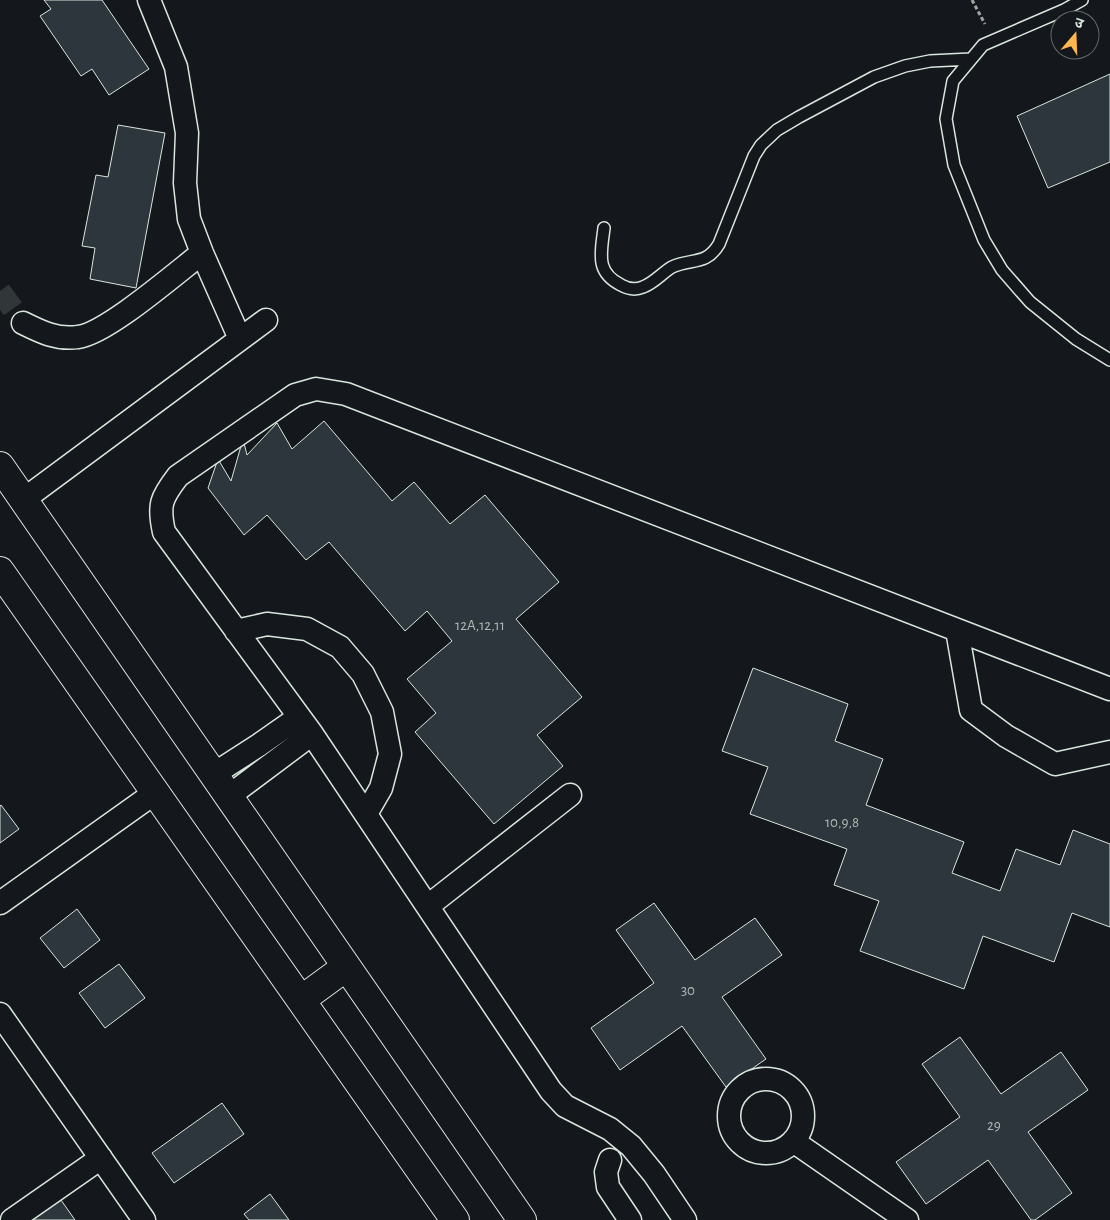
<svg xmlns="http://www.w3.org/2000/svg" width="1110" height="1220" font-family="'Alegreya Sans','Noto Sans Devanagari',sans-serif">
<rect width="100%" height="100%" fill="#14181c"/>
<path fill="#2c363c" stroke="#d8e6dc" d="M 44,0 L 102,0 L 149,69 L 109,95 L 92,69 L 81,76 L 40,16 L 51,9 Z
M 1110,74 L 1110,162 L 1048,188 L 1017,116 Z
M 118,125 L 165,133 L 136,288 L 90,279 L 95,248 L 82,246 L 96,175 L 108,177 Z
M 324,421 L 392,501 L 414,482 L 450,524 L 485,495 L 559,582 L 516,619 L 582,697 L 537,735 L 563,766 L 494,824 L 415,732 L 436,713 L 407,679 L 452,641 L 427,611 L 405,631 L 329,542 L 306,560 L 267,515 L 244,535 L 208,488 L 218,459 L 231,481 L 243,439 L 247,455 L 277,423 L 292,449 Z
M 753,668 L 848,704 L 835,741 L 883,759 L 866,805 L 964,842 L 952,873 L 1000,891 L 1016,849 L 1060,865 L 1073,830 L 1110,844 L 1110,927 L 1072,913 L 1054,962 L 983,936 L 964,989 L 860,951 L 879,901 L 834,885 L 847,849 L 750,814 L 768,767 L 722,751 Z
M 1,805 L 19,829 L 0,843 L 0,806 Z
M 654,903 L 695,960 L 755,918 L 782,955 L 722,997 L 766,1059 L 726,1087 L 682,1026 L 620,1070 L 591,1028 L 654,983 L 616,930 Z
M 77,909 L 100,940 L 64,968 L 40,938 Z
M 119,964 L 145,998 L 105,1028 L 79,993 Z
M 960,1037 L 1001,1094 L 1061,1052 L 1088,1090 L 1028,1132 L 1072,1193 L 1035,1220 L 1031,1220 L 988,1160 L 926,1204 L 896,1162 L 960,1117 L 922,1064 Z
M 222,1103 L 244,1134 L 174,1183 L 152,1153 Z
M 270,1194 L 289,1220 L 249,1220 L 244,1214 Z
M 61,1200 L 75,1220 L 32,1220 Z"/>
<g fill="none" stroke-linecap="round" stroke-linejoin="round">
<path stroke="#313739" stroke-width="22" stroke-dasharray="22 11" stroke-linecap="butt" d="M 0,291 L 23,323"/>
<g stroke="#d8e6dc" stroke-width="14">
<path id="service" d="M 1082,0 L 1064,10 L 983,45 L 953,81 L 946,119 L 954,165 L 984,240 L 1002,270 L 1030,302 L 1076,339 L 1110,360
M 604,228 C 601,253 595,272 621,285 C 628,289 636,290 643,287 C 654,283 662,273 672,267 C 691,258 706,266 719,244 L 754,156 L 761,145 L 777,130 L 799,117 L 874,77 L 905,66 L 930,61 L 971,59"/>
</g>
<g stroke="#d8e6dc" stroke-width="25">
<path id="minor" d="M 149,0 L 176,67 L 187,133 L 185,183 L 189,219 L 202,253 L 240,339
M 23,323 C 41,332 57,340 78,337 C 106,334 176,273 202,253
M 23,500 L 266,320
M 957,630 L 971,710 L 1006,736 L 1055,764 L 1110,752
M 236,631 L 267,624 L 307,629 L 340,647 L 363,674 L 382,712 L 390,754 L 381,788 L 366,814
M 214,774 L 259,745 L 299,717
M 229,796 L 312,734
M 0,903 L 156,792
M 428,906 L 570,795
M 0,1014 L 144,1220
M729 1116a37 37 0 1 1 74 0a37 37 0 1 1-74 0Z
M 793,1141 L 907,1220
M 610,1160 L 606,1172 L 608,1187 L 630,1220
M 12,1220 L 101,1158
M 685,1220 L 654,1174 L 631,1146 L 610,1129 L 565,1106 L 551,1091 L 312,734 L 164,532 C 158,505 161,498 178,476 L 295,395 L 316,389 L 346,394 L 1110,689"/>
</g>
<g stroke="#d8e6dc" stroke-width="30">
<path id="tertiary" d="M 0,466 L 522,1220
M 0,571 L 455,1220
M 301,1000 L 346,967"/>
</g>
<path stroke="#9da8a2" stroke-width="3" stroke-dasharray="4 2.5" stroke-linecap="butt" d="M 972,0 L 985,24"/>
<use href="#service" stroke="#14181c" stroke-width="11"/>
<use href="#minor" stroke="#14181c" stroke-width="22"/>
<use href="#tertiary" stroke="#14181c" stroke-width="28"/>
</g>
<g text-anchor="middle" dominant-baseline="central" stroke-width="4" stroke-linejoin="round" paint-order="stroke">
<g font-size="15" fill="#adbab4">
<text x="480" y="625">12A,12,11</text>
<text x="842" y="822">10,9,8</text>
<text x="688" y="990">30</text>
<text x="994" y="1125">29</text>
</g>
</g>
<g transform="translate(1075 35) rotate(19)"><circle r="24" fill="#14181c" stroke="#626a69"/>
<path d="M0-4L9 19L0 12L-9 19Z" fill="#ffb74d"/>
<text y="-8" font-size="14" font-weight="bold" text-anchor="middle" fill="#d8e6dc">उ</text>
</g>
</svg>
